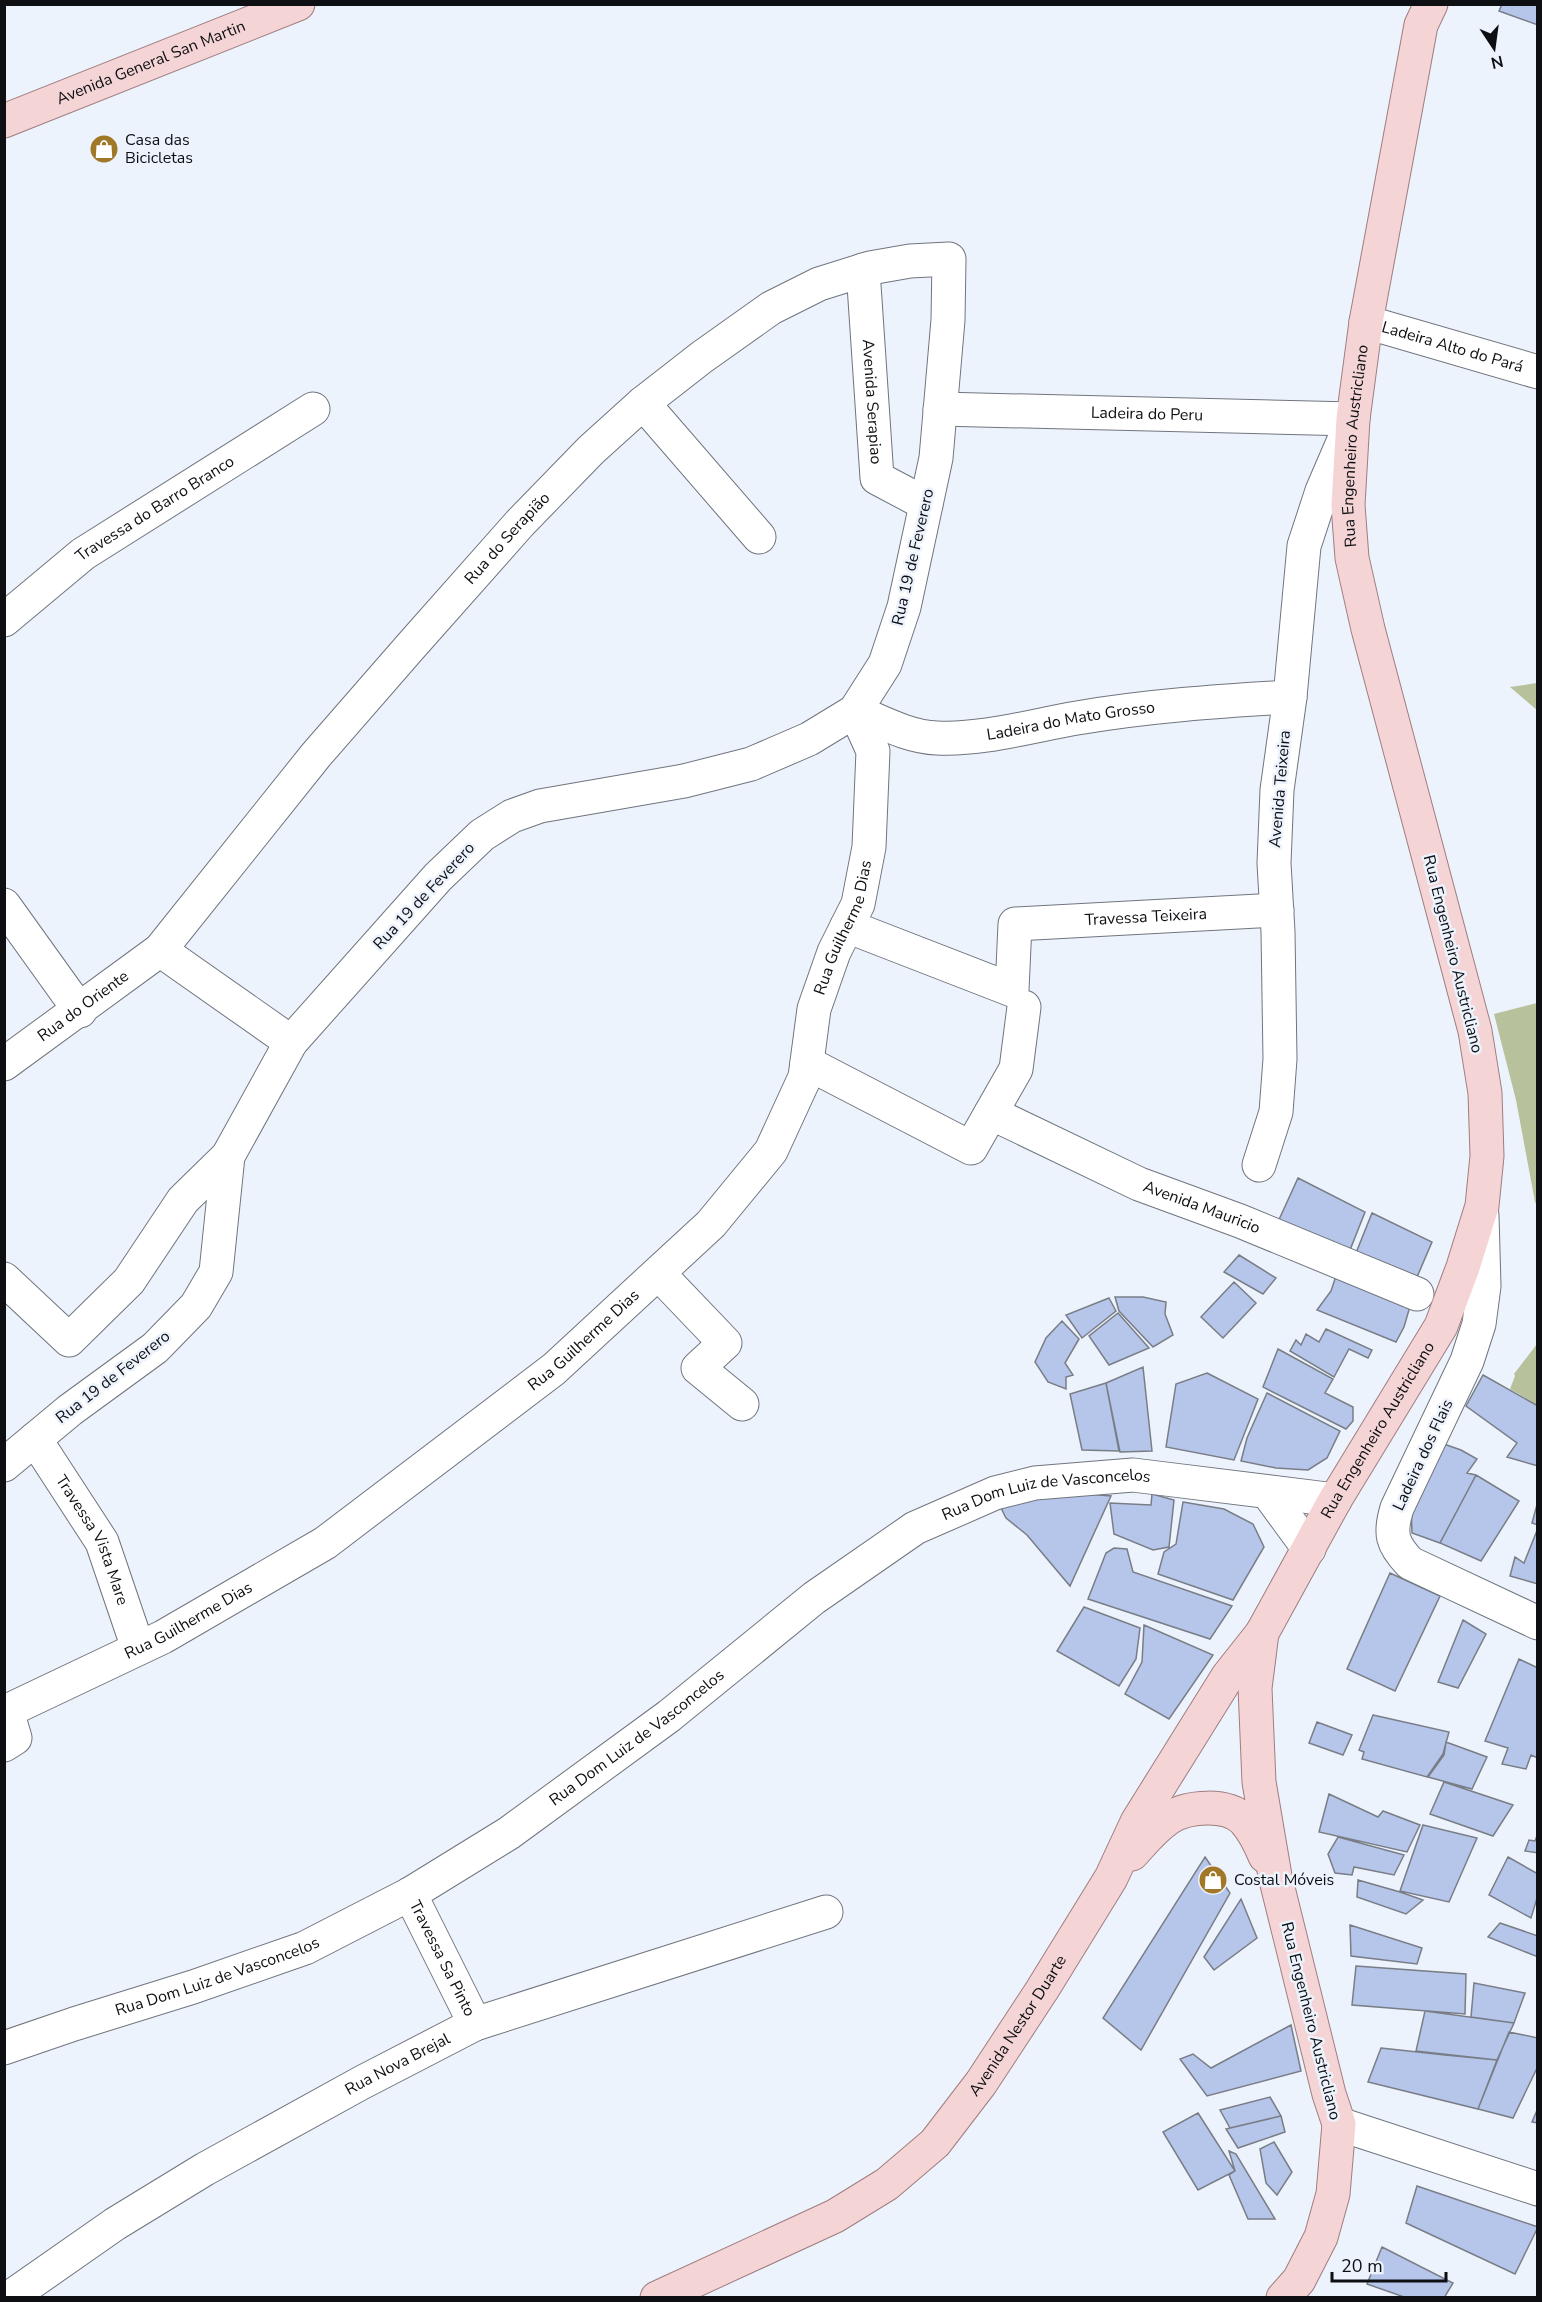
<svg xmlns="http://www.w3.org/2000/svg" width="1542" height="2302" font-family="'Nunito Sans',sans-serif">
<rect width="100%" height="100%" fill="#edf3fd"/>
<path fill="#b7c19b" d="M 1537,683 L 1537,710 L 1510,687 Z
M 1537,1003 L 1538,1003 L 1537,1205 L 1535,1202 L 1516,1100 L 1494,1014 Z
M 1537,1344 L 1537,1405 L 1510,1389 L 1515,1376 L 1514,1374 Z"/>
<path fill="#b5c6ea" stroke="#797d86" stroke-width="1.5" d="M 1502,4 L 1538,4 L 1538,25 L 1499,11 Z
M 1298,1178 L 1365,1212 L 1350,1250 L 1277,1224 Z
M 1372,1213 L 1432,1242 L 1414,1284 L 1356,1253 Z
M 1239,1255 L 1276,1278 L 1263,1294 L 1224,1272 Z
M 1337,1273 L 1411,1303 L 1404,1327 L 1396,1342 L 1317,1310 L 1331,1291 Z
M 1234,1282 L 1256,1303 L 1223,1338 L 1201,1317 Z
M 1115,1297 L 1143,1297 L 1166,1302 L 1165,1314 L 1173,1335 L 1153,1347 L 1119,1311 Z
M 1109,1298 L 1116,1311 L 1082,1338 L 1066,1315 Z
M 1118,1313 L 1149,1348 L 1109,1365 L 1089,1336 Z
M 1062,1321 L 1079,1339 L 1065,1363 L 1073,1375 L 1066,1377 L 1066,1389 L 1048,1382 L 1035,1362 L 1046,1338 Z
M 1326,1329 L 1372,1350 L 1368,1358 L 1349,1349 L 1334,1377 L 1290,1351 L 1296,1340 L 1301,1345 L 1306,1334 L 1319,1342 Z
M 1278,1349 L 1333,1379 L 1325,1393 L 1353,1407 L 1353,1421 L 1346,1429 L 1263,1387 Z
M 1143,1367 L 1152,1451 L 1120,1452 L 1106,1383 Z
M 1207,1373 L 1258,1399 L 1234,1460 L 1166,1447 L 1176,1384 Z
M 1483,1375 L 1538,1406 L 1538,1466 L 1507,1457 L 1517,1443 L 1466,1406 Z
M 1106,1383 L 1119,1451 L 1082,1450 L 1070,1394 Z
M 1267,1393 L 1340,1431 L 1327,1458 L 1308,1470 L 1276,1468 L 1241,1461 L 1247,1438 Z
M 1438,1442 L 1461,1450 L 1477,1459 L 1467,1473 L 1476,1475 L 1440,1543 L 1412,1533 L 1411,1505 Z
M 1476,1475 L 1519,1501 L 1481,1561 L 1440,1543 Z
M 1053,1491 L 1111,1496 L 1070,1586 L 1027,1535 L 1006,1518 L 1000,1506 Z
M 1152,1494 L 1174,1500 L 1169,1547 L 1153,1550 L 1114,1534 L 1110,1503 L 1151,1505 Z
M 1538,1501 L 1538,1525 L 1532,1523 Z
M 1183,1502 L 1224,1509 L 1253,1524 L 1264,1547 L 1233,1600 L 1158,1574 L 1164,1552 L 1176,1544 Z
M 1538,1528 L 1538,1584 L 1510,1576 L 1515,1557 L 1524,1563 Z
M 1114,1548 L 1127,1549 L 1133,1572 L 1232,1606 L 1210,1639 L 1088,1599 L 1106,1553 Z
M 1390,1573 L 1440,1596 L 1395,1691 L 1347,1669 Z
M 1084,1607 L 1140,1628 L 1136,1659 L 1119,1686 L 1057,1651 Z
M 1463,1620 L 1486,1634 L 1458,1688 L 1438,1682 Z
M 1144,1625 L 1213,1655 L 1169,1719 L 1125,1694 L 1142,1662 Z
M 1519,1659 L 1538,1668 L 1538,1758 L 1531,1755 L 1526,1769 L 1502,1764 L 1508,1748 L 1485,1741 Z
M 1373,1715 L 1449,1732 L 1443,1754 L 1427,1777 L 1362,1759 L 1364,1752 L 1359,1750 Z
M 1317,1722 L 1352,1735 L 1343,1755 L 1309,1743 Z
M 1446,1742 L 1487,1757 L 1472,1789 L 1428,1777 L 1444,1755 Z
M 1444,1782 L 1513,1805 L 1493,1836 L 1430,1814 Z
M 1329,1794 L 1378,1817 L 1383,1811 L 1420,1825 L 1407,1852 L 1319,1832 Z
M 1423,1825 L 1477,1838 L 1449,1902 L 1400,1891 Z
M 1538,1833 L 1538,1853 L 1525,1851 L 1529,1840 L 1535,1841 Z
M 1338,1837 L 1404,1855 L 1394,1875 L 1354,1867 L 1352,1875 L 1335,1873 L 1328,1854 Z
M 1205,1857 L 1230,1893 L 1141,2050 L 1103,2018 Z
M 1508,1857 L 1538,1874 L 1538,1895 L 1531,1918 L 1489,1895 Z
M 1358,1880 L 1400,1892 L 1423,1900 L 1406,1914 L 1357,1897 Z
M 1241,1899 L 1257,1938 L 1214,1970 L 1204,1957 Z
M 1500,1923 L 1538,1936 L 1538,1957 L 1488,1937 Z
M 1350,1925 L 1422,1948 L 1417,1964 L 1351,1956 Z
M 1356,1966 L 1466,1974 L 1465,2014 L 1352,2005 Z
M 1474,1983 L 1525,1993 L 1514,2023 L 1471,2017 Z
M 1425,2011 L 1514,2023 L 1497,2060 L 1416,2051 Z
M 1291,2025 L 1301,2071 L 1207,2096 L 1180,2059 L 1193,2054 L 1211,2068 Z
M 1509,2032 L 1538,2038 L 1538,2066 L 1513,2118 L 1478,2109 Z
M 1381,2048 L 1445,2055 L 1497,2060 L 1478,2109 L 1368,2082 Z
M 1270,2097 L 1281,2116 L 1230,2128 L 1220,2110 Z
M 1538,2108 L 1538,2123 L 1532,2122 Z
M 1198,2113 L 1235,2171 L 1198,2190 L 1163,2132 Z
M 1281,2116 L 1285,2132 L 1238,2148 L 1226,2129 Z
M 1274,2142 L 1292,2172 L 1277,2195 L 1266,2183 L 1260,2149 Z
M 1229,2151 L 1236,2154 L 1275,2219 L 1248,2219 L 1229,2175 L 1235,2171 Z
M 1417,2186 L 1538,2227 L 1515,2274 L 1406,2223 Z
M 1382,2247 L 1453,2283 L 1444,2298 L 1407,2298 L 1367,2284 Z"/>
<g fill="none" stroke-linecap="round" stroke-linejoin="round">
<g stroke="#70757d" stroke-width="35">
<g id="minor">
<path id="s1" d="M 863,270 L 877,478 L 926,504"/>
<path id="s2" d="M 1366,322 L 1538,372"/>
<path d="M 643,403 L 759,537"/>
<path id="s3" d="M 940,409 L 1353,419 L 1322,491 L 1304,546 L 1290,697 L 1277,790 L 1274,863 L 1278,932 L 1280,1059 L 1276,1112 L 1259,1165"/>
<path id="s4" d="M 4,620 L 83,554 L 313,409"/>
<path id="s5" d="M 855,711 C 882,722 908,737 937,738 C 984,740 1030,726 1077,718 C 1147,706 1219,701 1290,697"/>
<path d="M 4,905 L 80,1011"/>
<path id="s6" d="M 847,926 L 1012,990 L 1015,924 L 1277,910"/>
<path d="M 160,950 L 291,1042"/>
<path d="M 807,1063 L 971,1148 L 1016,1069 L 1024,1007"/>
<path id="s7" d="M 4,1064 L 160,950 L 316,755 L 411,646 L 520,523 L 591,450 L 643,403 L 702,357 L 771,308 L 819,284 L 870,268 L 910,261 L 949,259 L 948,320 L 936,458 L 904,607 L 885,664 L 855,711 L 809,739 L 751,764 L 684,781 L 540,806 L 512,816 L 482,835 L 438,877 L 291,1042 L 228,1156 L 216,1272 L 196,1306 L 155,1348 L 70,1410 L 4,1465"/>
<path id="s8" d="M 991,1113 L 1139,1184 L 1240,1221 L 1417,1294"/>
<path d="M 1482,1215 L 1484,1286 L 1479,1324 L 1467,1361 L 1397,1508 C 1389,1534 1392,1544 1410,1563 L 1538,1623"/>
<path d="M 659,1274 L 725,1343 L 698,1368 L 742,1404"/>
<path d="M 4,1279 L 69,1340 L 129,1281 L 183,1200 L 228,1156"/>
<path id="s9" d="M 35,1439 L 102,1542 L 138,1648"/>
<path d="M 1268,1493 L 1309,1549"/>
<path id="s10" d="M 4,1745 L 15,1738 L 7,1711 L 163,1637 L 325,1543 L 554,1369 L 711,1224 L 771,1151 L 805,1077 L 814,1009 L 834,952 L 858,904 L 869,847 L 873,751 L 855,711"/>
<path id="s11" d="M 410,1894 L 475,2024"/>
<path id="s12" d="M 4,2048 L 74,2024 L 193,1987 L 305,1948 L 410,1894 L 509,1833 L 669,1716 L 814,1598 L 915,1528 L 995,1493 L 1035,1483 L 1133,1475 L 1335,1500"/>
<path d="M 1339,2124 L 1538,2189"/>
<path id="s13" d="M 9,2298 L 115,2224 L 205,2169 L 361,2083 L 475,2024 L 826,1912"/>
</g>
</g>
<g stroke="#9f7d7f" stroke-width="35">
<g id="major">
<path id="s14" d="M 4,121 L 298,4"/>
<path d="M 1132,1854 C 1143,1842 1154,1828 1169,1818 C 1188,1806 1227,1803 1244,1820 C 1253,1830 1260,1844 1265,1856"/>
<path id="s15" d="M 657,2298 L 835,2216 L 887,2184 L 935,2143 L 981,2083 L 1042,1990 L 1111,1878 L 1137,1822 L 1228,1676 L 1262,1633"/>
<path id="s16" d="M 1283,2298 L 1299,2280 L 1321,2237 L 1333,2194 L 1339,2124 L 1329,2094 L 1275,1876 L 1259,1782 L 1255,1688 L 1262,1633 L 1335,1500 L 1441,1326 L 1463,1267 L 1482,1206 L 1487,1156 L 1485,1093 L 1475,1031 L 1368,629 L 1352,558 L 1348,505 L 1353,419 L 1366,322 L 1421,25 L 1431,4"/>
</g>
</g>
<use href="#minor" stroke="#fff" stroke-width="33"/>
<use href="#major" stroke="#f5d4d5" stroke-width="33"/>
</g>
<defs>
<g id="shop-disc" transform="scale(1.5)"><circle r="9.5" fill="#a17827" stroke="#edf3fd"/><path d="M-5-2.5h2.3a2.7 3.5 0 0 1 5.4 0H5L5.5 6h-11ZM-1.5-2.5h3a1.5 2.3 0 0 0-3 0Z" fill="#fff"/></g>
</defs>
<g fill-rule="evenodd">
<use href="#shop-disc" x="104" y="149"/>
<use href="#shop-disc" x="1213" y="1880"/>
</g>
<g text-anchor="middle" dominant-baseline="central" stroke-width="5" stroke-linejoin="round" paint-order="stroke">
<g font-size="16" fill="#0d0f12" stroke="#edf3fd">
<text stroke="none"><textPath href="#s14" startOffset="158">Avenida General San Martin</textPath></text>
<text stroke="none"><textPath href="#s2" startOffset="90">Ladeira Alto do Pará</textPath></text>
<text stroke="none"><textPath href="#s1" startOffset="132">Avenida Serapiao</textPath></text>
<text stroke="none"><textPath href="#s3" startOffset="207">Ladeira do Peru</textPath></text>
<text stroke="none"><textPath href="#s16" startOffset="1948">Rua Engenheiro Austricliano</textPath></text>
<text stroke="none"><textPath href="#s4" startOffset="188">Travessa do Barro Branco</textPath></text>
<text stroke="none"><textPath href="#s7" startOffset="732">Rua do Serapião</textPath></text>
<text transform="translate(913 557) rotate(-77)">Rua 19 de Feverero</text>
<text stroke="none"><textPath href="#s5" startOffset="222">Ladeira do Mato Grosso</textPath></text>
<text transform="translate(1280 789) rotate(-85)">Avenida Teixeira</text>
<text transform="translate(424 896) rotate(-47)">Rua 19 de Feverero</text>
<text stroke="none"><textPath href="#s6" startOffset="374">Travessa Teixeira</textPath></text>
<text stroke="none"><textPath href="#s10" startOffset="1234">Rua Guilherme Dias</textPath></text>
<text transform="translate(1453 954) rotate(76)">Rua Engenheiro Austricliano</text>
<text stroke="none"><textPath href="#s7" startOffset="98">Rua do Oriente</textPath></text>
<text stroke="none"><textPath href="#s8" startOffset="231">Avenida Mauricio</textPath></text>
<text stroke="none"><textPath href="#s10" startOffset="730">Rua Guilherme Dias</textPath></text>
<text transform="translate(113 1377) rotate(-38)">Rua 19 de Feverero</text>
<text stroke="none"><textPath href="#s16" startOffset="922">Rua Engenheiro Austricliano</textPath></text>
<text transform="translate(1423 1455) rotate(-65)">Ladeira dos Flais</text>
<text stroke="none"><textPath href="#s12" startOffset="1197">Rua Dom Luiz de Vasconcelos</textPath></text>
<text stroke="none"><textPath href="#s9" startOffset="117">Travessa Vista Mare</textPath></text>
<text stroke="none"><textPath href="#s10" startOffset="244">Rua Guilherme Dias</textPath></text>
<text stroke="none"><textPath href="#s12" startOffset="711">Rua Dom Luiz de Vasconcelos</textPath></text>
<text stroke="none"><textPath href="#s11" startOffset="72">Travessa Sa Pinto</textPath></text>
<text stroke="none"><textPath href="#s12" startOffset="225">Rua Dom Luiz de Vasconcelos</textPath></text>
<text transform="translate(1311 2021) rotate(76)">Rua Engenheiro Austricliano</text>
<text stroke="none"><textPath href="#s15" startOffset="464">Avenida Nestor Duarte</textPath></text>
<text stroke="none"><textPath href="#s13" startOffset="454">Rua Nova Brejal</textPath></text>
</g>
<g font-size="16" fill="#0d0f12" stroke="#edf3fd" text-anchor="start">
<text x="125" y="140">Casa das<tspan x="125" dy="18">Bicicletas</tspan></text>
<text x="1234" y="1880">Costal Móveis</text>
</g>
</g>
<rect width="1542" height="2302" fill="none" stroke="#0d0f12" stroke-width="12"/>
<g transform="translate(1494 48) rotate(167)" stroke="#edf3fd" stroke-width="4.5" paint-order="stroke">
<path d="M0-4.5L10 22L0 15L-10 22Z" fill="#0d0f12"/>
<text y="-9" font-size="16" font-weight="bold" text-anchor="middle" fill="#0d0f12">N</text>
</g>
<path d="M1332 2272v9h114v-9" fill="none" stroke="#0d0f12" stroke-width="3"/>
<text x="1341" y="2272" font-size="18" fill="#0d0f12" stroke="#edf3fd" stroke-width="4.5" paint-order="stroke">20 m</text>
</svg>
